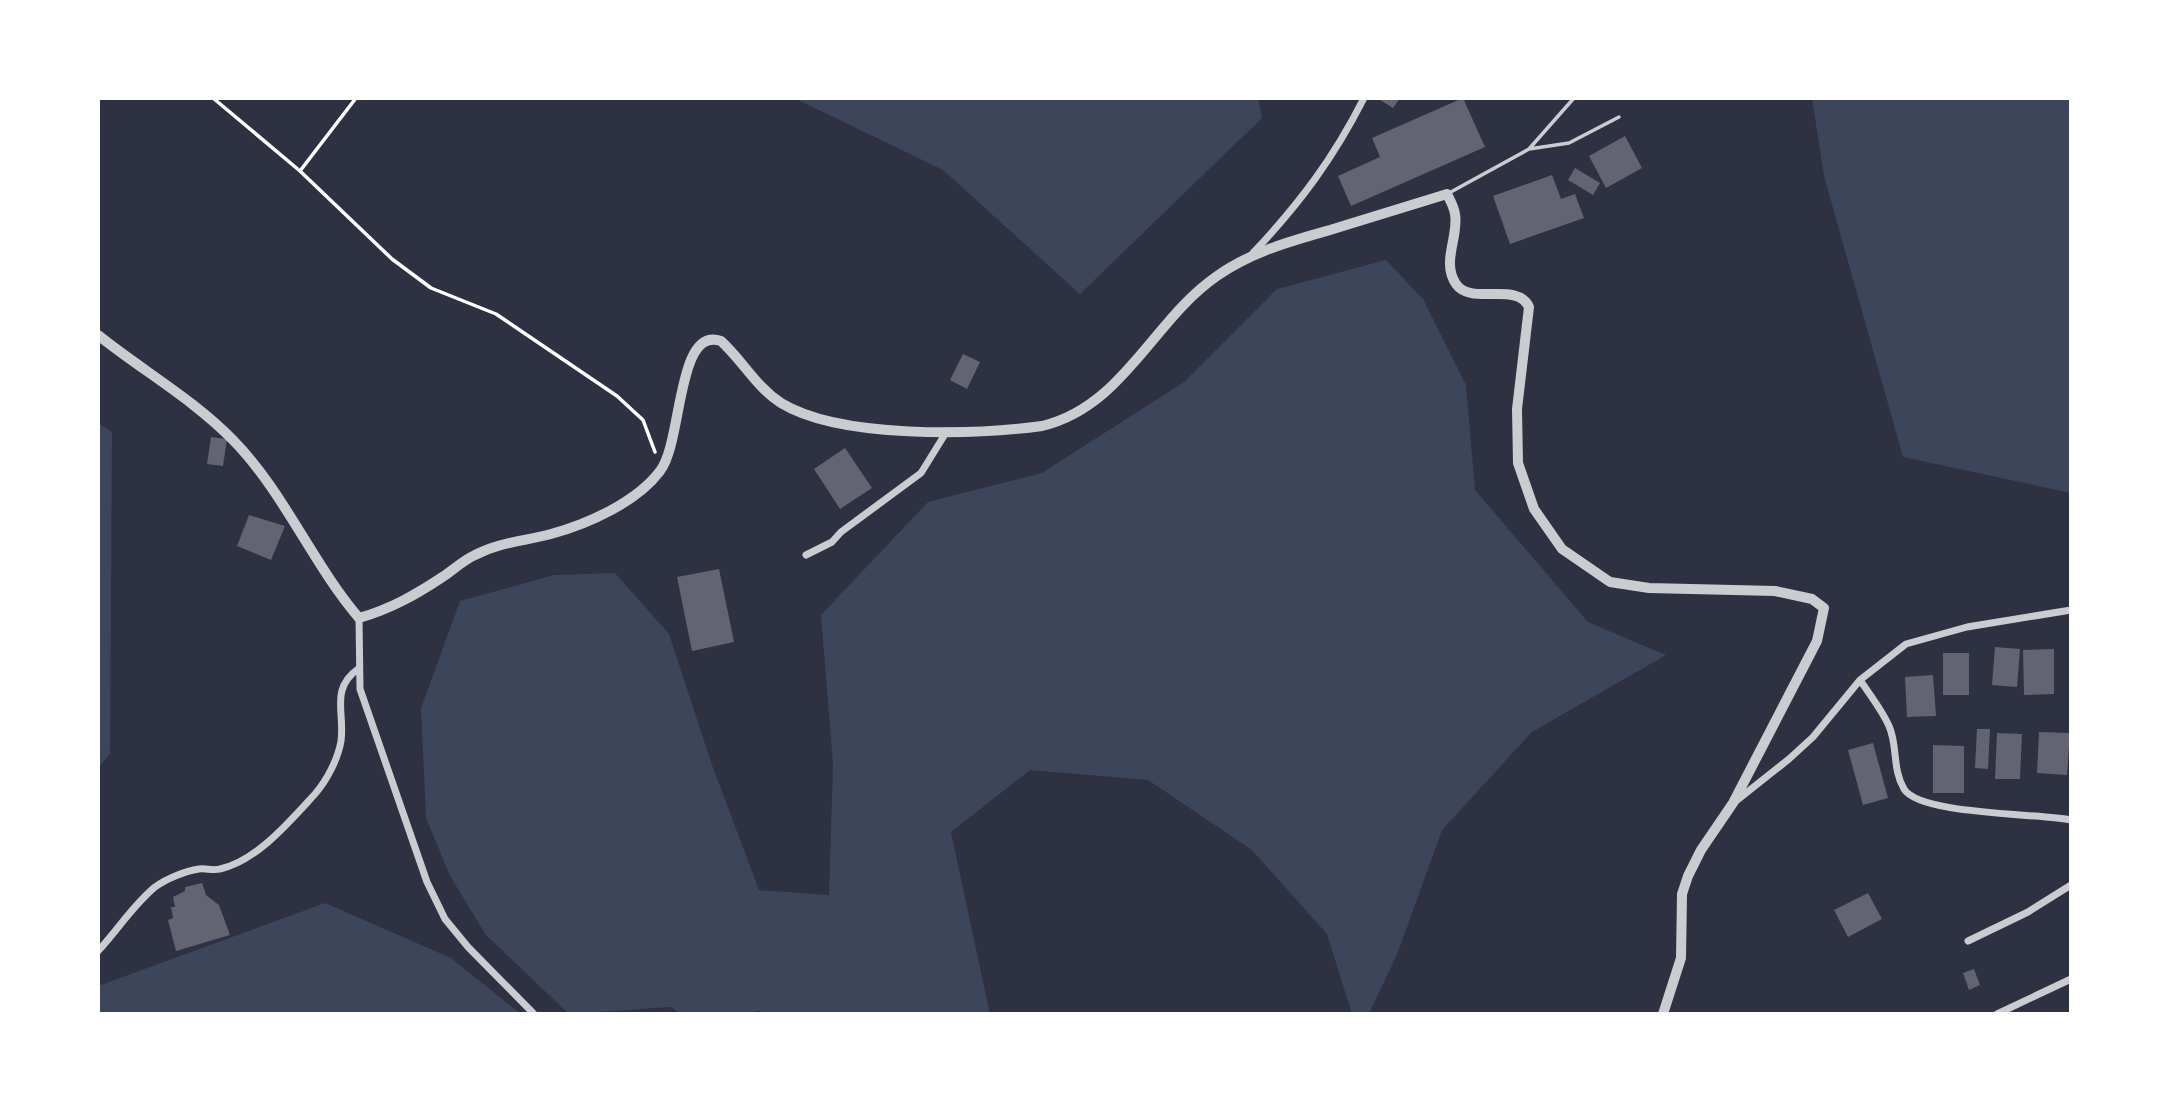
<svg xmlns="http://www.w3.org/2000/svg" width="2169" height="1112" font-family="Commissioner,sans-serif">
<rect width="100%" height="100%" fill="#2d3142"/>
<path fill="#3c4559" d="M 794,98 L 1258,98 L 1262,118 L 1080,294 L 943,170 Z
M 1812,98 L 2071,98 L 2071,493 L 1903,457 L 1824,176 Z
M 1386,260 L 1423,299 L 1466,385 L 1475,490 L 1588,622 L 1666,655 L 1532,732 L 1442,830 L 1398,952 L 1369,1014 L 1352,1014 L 1327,934 L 1252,850 L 1148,780 L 1030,770 L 951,832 L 990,1014 L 773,1014 L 757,1011 L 752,1014 L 680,1014 L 671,1007 L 569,1014 L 486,935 L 450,876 L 426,818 L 421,708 L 460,601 L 554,575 L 615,573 L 669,634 L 712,765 L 759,890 L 829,895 L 833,764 L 821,615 L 928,502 L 1042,473 L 1184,382 L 1277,289 Z
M 98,423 L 112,432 L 110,754 L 98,768 Z
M 325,903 L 451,958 L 521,1014 L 98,1014 L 98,986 Z"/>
<path fill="#626471" d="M 1377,98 L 1400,98 L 1393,108 Z
M 1463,98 L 1485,147 L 1351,206 L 1338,176 L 1380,157 L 1372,138 Z
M 1625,136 L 1642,168 L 1606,188 L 1589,156 Z
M 1575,168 L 1600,183 L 1593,195 L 1568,180 Z
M 1552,175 L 1561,199 L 1575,194 L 1584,218 L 1510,244 L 1493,196 Z
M 963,354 L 980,362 L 967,389 L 950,380 Z
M 211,437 L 227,439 L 223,466 L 207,464 Z
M 845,448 L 872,488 L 840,509 L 814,469 Z
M 249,515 L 285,526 L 271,560 L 237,546 Z
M 719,569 L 734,642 L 692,651 L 677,577 Z
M 1995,647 L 2020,649 L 2017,687 L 1992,685 Z
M 2054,649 L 2054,694 L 2024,695 L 2023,650 Z
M 1943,653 L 1969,653 L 1969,695 L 1943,695 Z
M 1933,675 L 1936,716 L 1907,717 L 1905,677 Z
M 1977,729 L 1990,729 L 1988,769 L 1975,768 Z
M 2039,732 L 2070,733 L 2067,775 L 2037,773 Z
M 1997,733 L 2022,734 L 2020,779 L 1995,779 Z
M 1873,743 L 1888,798 L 1863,805 L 1848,750 Z
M 1933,745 L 1964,746 L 1964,793 L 1933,793 Z
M 202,883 L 206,895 L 219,905 L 230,935 L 176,951 L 168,920 L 173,918 L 171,907 L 175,907 L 173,897 L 185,891 L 185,887 Z
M 1868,893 L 1882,919 L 1848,937 L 1834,910 Z
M 1974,969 L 1980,985 L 1969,990 L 1963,973 Z"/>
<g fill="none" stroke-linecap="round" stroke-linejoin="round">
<path stroke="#fff" stroke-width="3.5" d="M 213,98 L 300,171 L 392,259 L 431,288 L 496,314 L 617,396 L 643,420 L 655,452
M 300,171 L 356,98"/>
<path stroke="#caccd0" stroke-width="3.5" d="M 1529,149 L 1569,143 L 1619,117
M 1449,193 L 1529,149 L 1574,98"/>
<path stroke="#caccd0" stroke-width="7" d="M 1253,253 C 1300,203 1333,159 1364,98
M 806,555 L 832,542 L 841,532 L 921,473 L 947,431
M 359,618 L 360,689 L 427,882 L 445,919 L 468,947 L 534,1014
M 1860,680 C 1870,695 1882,710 1889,726 C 1898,746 1892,769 1904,789 C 1920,815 2037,813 2071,820
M 1736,801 L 1789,759 L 1813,737 L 1860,680 L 1906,644 L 1967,627 L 2071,610
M 1968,941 L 2028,912 L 2071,885
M 98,951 C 117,931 133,905 155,887 C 166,879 185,871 199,869 C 206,868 213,871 220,869 C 257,861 291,820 315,794 C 327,780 338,759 341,741 C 345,713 330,689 358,669
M 1997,1014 L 2071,979"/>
<path stroke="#caccd0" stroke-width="10" d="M 98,335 C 143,371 193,399 233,440 C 284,492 312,563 359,618 C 391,609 417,594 444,576 C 454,569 464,560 475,555 C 500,542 525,541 551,534 C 588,524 637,502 660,471 C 683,442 676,326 721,341 C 743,361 756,387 781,403 C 840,439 975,435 1042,426 C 1123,407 1153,320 1217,276 C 1251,252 1291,241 1330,230 C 1369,218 1408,206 1447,194 C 1450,200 1454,207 1455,214 C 1459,237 1441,262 1456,284 C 1471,306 1517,281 1529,307 L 1517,409 L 1518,463 L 1534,509 L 1562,549 L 1610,582 L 1649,588 L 1775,591 L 1812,599 L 1824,608 L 1817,641 L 1733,803 L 1701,850 L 1688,876 L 1682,894 L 1681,958 L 1663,1014"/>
</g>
<rect width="2169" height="1112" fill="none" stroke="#ffffff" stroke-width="200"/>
</svg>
